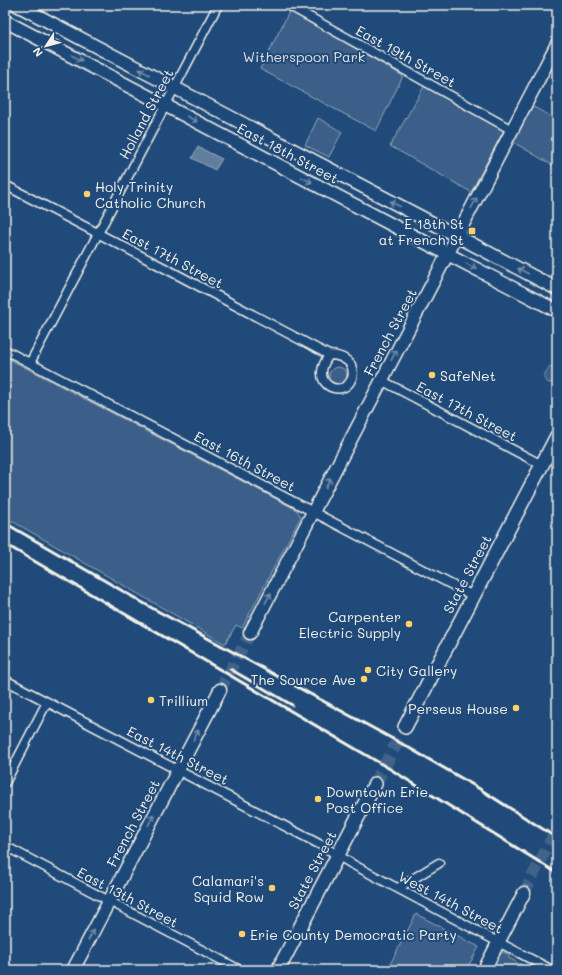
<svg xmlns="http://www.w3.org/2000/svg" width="562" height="975" font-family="Mali,sans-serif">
<rect width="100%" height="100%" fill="#1f4a7a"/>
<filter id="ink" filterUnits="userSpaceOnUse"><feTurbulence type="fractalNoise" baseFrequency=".025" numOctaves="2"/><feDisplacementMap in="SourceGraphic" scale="8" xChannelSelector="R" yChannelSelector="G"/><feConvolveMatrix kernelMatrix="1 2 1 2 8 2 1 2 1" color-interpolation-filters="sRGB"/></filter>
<g filter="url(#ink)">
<path fill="#3a5f88" stroke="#97a8b8" d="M 290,10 L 403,76 L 376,131 L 260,69 Z
M 425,85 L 504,130 L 471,192 L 390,146 Z
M 532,106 L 557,120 L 557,168 L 513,142 Z
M 318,118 L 342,132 L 329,157 L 305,145 Z
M 5,357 L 295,509 L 299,513 L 301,518 L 299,520 L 242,628 L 236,625 L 225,644 L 5,517 Z
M 554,366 L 557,366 C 557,370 558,375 557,379 C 555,386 543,383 544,376 C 545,373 548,370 549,367 Z
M329 376a9 9 0 1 1 18 0a9 9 0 1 1-18 0Z
M 416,914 L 479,947 L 466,970 L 387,970 Z
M 503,952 L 509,955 L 509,958 L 531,970 L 492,970 L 501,953 Z"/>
<path fill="#627e9d" stroke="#9cacbb" d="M 198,147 L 222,159 L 215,170 L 192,158 Z"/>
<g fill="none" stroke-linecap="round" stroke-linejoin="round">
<path stroke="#3f638a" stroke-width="12" stroke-dasharray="12 6" stroke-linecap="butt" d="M 220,690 L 250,633
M 524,893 L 557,828"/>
<path stroke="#3f638a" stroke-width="13" stroke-dasharray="13 6" stroke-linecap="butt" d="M 375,784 L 405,727"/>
<g stroke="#f4f1e8" stroke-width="11">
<path id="minor" d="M 288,5 L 512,130
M 5,185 L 176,274 L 329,355
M 5,350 L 473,596
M 329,355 C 337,355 346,358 351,365 C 353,370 354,375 351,380 C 344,395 321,389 322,372 C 322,365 326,360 329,355 Z
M 30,363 L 218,5
M 381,380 L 542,465
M 5,680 L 321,845 L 352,864 L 498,942 L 552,970
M 5,783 L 47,702
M 5,846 L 240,970
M 398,888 L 439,863"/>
</g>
<g stroke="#f4f1e8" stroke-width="15">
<path id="secondary" d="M 17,5 L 457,236 L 557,289
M 5,21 L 436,248 L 557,311
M 250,633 L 557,44
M 73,970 L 220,690
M 484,970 L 524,893"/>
</g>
<g stroke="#f4f1e8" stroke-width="16">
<path id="primary" d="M 405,727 L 557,436
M 278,970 L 375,784"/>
</g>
<use href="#minor" stroke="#1f4a7a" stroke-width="8"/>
<use href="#secondary" stroke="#1f4a7a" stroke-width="12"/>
<use href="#primary" stroke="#1f4a7a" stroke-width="13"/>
<path stroke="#f4f1e8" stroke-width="3" d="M 5,523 L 152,608 L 404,745 L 475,786 L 557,838
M 5,544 L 390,769 L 557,873
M 230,669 L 292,705"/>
</g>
<defs><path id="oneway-shaft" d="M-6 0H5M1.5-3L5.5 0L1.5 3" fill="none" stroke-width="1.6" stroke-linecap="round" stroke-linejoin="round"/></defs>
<g stroke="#748da6">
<use href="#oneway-shaft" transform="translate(77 58) rotate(28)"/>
<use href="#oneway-shaft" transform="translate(144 72) rotate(-152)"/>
<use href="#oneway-shaft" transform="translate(192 119) rotate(28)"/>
<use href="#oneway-shaft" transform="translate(307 180) rotate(28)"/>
<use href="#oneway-shaft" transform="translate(474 203) rotate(-62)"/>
<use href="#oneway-shaft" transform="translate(395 204) rotate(-152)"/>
<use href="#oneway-shaft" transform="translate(471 266) rotate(27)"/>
<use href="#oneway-shaft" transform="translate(523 271) rotate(-152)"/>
<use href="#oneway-shaft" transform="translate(394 355) rotate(-62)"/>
<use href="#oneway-shaft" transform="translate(328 483) rotate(-63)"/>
<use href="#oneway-shaft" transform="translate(268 598) rotate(-62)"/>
<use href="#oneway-shaft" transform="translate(196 735) rotate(-62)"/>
<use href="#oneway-shaft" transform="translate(151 820) rotate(-62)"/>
<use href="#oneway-shaft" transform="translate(91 935) rotate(-62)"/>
</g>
</g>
<g fill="#ffd166" stroke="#1f4a7a" stroke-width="1.5">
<circle cx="87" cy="194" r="4"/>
<rect x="468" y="227" width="8" height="8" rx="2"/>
<circle cx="432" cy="375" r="4"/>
<circle cx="409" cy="624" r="4"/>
<circle cx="368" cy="670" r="4"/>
<circle cx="364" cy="679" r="4"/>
<circle cx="151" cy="700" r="4"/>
<circle cx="516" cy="708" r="4"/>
<circle cx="318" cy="799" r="4"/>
<circle cx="272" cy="888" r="4"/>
<circle cx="242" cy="934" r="4"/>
</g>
<g text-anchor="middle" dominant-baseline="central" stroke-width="4" stroke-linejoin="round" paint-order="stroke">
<g font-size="14" fill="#e1e2de" stroke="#1f4a7a">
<text x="304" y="56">Witherspoon Park</text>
</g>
<g font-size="14" fill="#f4f1e8" stroke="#1f4a7a">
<text transform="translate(406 56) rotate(29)">East 19th Street</text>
<text transform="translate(146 114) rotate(-62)">Holland Street</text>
<text transform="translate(288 153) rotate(28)">East 18th Street</text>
<text transform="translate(173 258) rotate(28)">East 17th Street</text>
<text transform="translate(390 332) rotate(-62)">French Street</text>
<text transform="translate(467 411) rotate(28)">East 17th Street</text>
<text transform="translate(245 461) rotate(28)">East 16th Street</text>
<text transform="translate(467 574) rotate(-62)">State Street</text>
<text transform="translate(178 755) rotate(27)">East 14th Street</text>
<text transform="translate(133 823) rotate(-62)">French Street</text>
<text transform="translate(312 870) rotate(-62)">State Street</text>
<text transform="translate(128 897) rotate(28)">East 13th Street</text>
<text transform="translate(451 902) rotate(28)">West 14th Street</text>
</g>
<g font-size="14" fill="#f4f1e8" stroke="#1f4a7a" text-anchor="start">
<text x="95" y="186">Holy Trinity<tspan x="95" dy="16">Catholic Church</tspan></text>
<text x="464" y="223" text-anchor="end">E 18th St<tspan x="464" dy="16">at French St</tspan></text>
<text x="440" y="375">SafeNet</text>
<text x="401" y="616" text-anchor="end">Carpenter<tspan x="401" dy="16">Electric Supply</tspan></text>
<text x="376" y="670">City Gallery</text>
<text x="356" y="679" text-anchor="end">The Source Ave</text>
<text x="159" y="700">Trillium</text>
<text x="508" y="708" text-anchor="end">Perseus House</text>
<text x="326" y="791">Downtown Erie<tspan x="326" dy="16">Post Office</tspan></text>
<text x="264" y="880" text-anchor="end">Calamari's<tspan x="264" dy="16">Squid Row</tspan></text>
<text x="250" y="934">Erie County Democratic Party</text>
</g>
</g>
<rect width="562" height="975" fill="none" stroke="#1f4a7a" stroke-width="20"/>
<rect x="10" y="10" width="542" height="955" fill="none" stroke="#f4f1e8" stroke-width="1.5" filter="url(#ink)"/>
<g transform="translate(46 46) rotate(234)" stroke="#1f4a7a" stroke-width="3" paint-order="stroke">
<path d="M0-3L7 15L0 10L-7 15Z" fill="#f4f1e8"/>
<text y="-6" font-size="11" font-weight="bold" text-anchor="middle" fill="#f4f1e8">N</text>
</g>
</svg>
